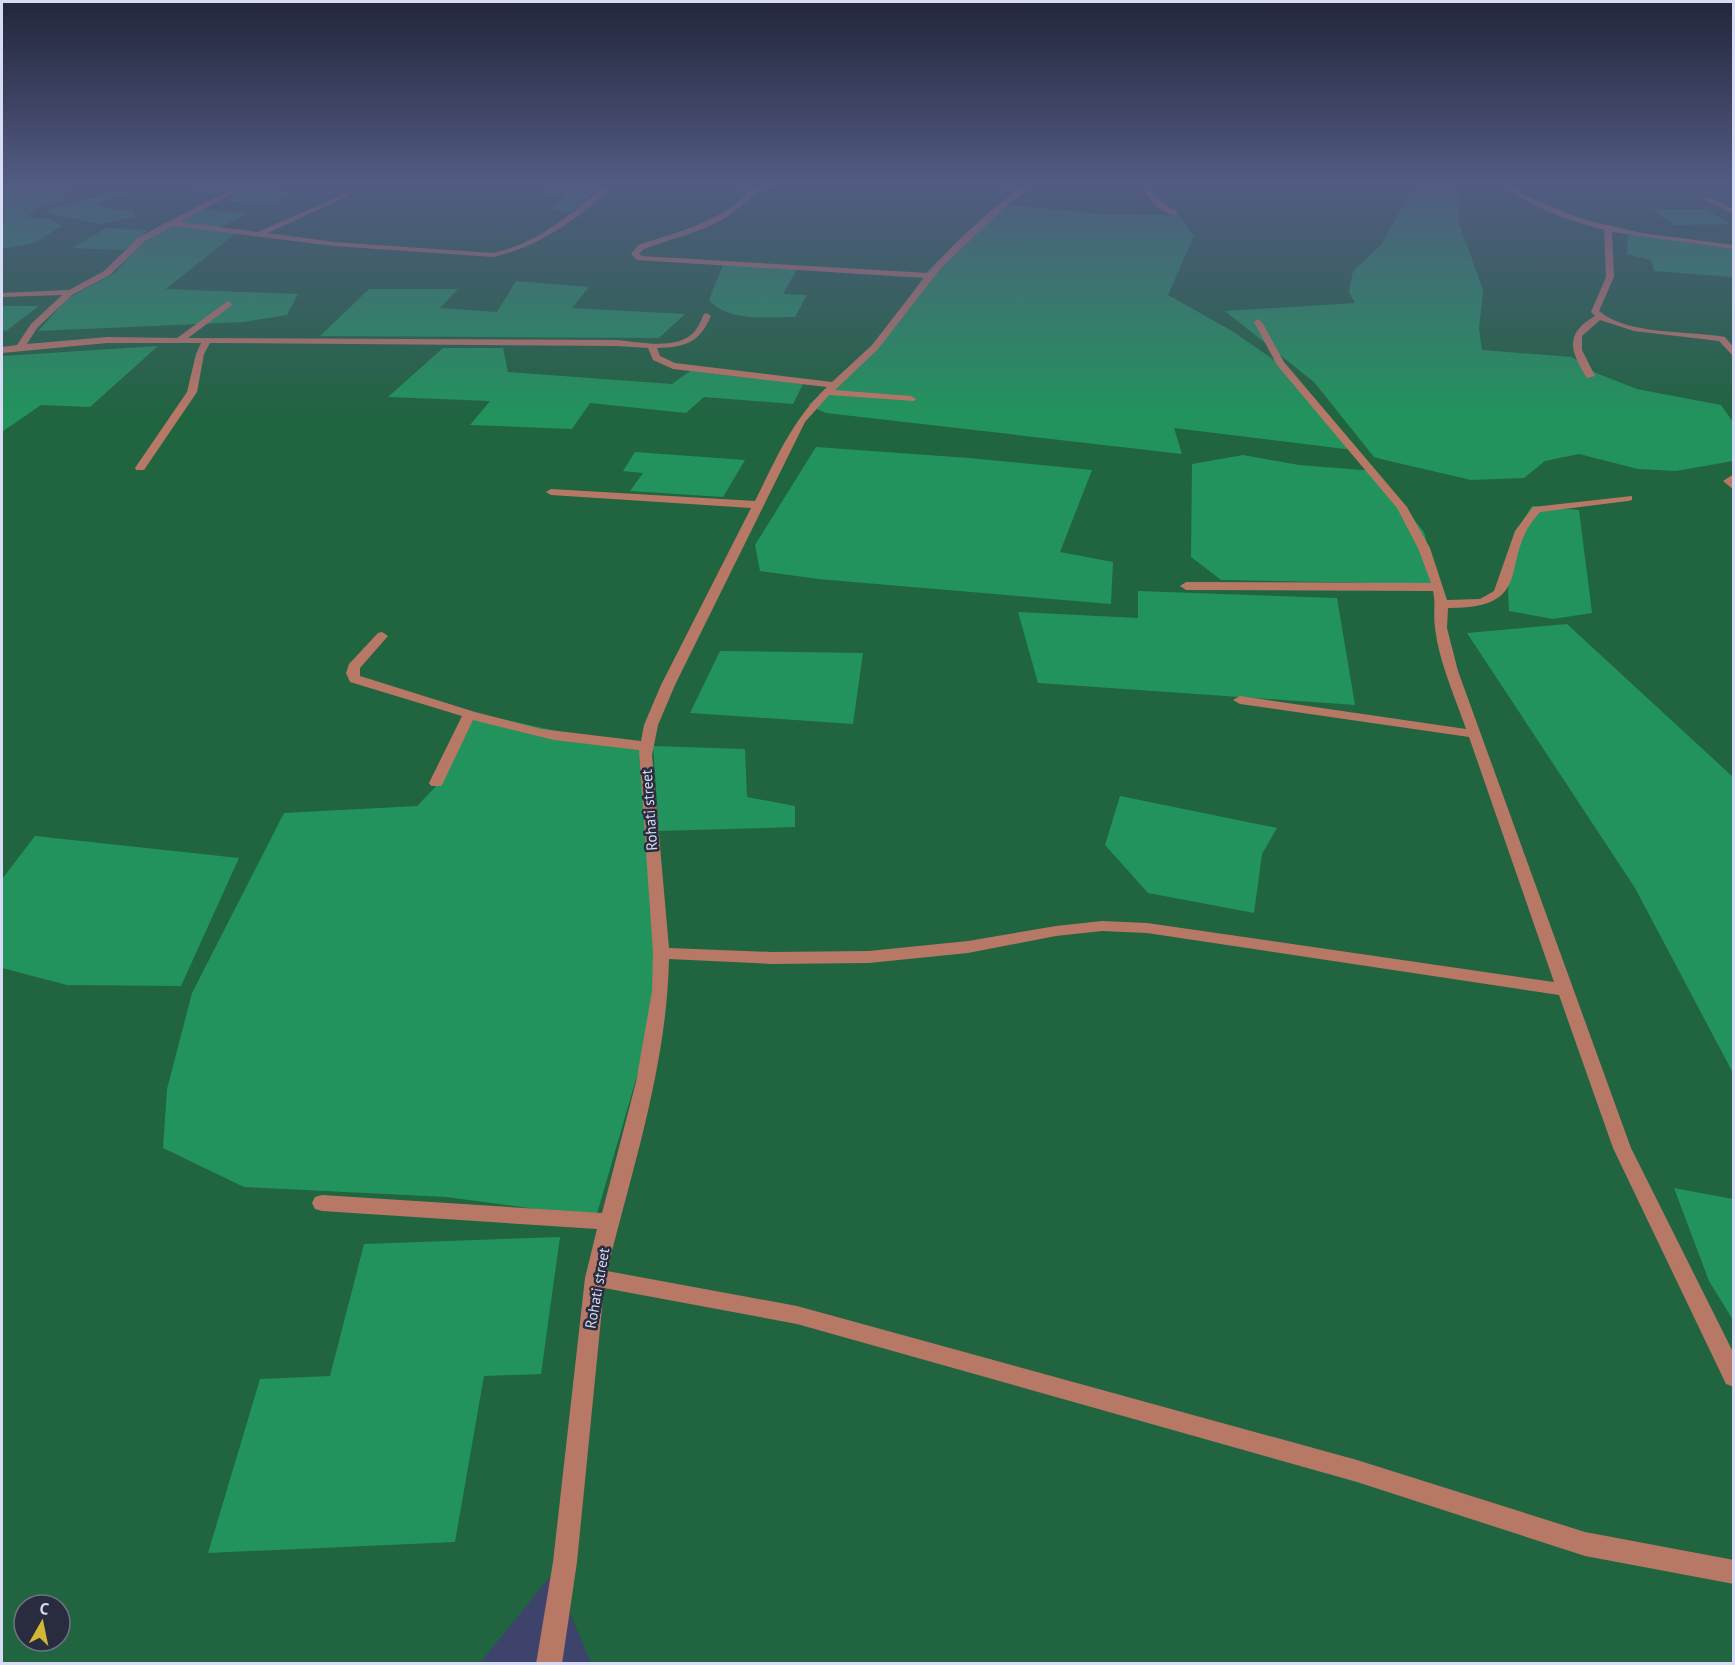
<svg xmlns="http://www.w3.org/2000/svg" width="1735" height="1665" font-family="'PT Sans',sans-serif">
<rect width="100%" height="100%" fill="#3e436b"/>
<path fill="#206440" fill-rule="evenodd" d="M 2,181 L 1733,181 L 1733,1663 L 591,1663 L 553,1573 L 480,1663 L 2,1663 ZM 24,1605 L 60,1605 L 60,1641 L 24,1641 Z"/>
<path fill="#22935c" d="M 2,181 L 83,181 L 59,199 L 34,211 L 27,217 L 50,219 L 62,226 L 34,243 L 2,249 Z
M 208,181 L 247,181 L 219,194 L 185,192 Z
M 550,181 L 607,181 L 571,212 L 550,209 L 566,195 L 537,194 Z
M 912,181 L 1032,181 L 1016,192 Z
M 1414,181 L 1449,181 L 1461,196 L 1458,220 L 1483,290 L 1479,329 L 1482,350 L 1572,357 L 1596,373 L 1637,389 L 1721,405 L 1733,422 L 1733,461 L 1676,471 L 1638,469 L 1579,454 L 1545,461 L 1524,478 L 1471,480 L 1385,460 L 1374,457 L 1314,382 L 1225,311 L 1355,303 L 1349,292 L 1353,271 L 1381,245 L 1403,206 Z
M 256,184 L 297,191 L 270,205 L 229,202 L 229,198 Z
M 117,190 L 129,192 L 99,204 L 105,208 L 133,211 L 135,217 L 100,224 L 43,212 Z
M 999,204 L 1102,214 L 1179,215 L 1194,236 L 1168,295 L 1232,331 L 1277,362 L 1353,450 L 1174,428 L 1182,454 L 826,413 L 808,405 L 873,352 L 928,270 Z
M 1652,209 L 1707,209 L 1729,224 L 1674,225 Z
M 202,210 L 248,213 L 219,228 L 174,223 Z
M 173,225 L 237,232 L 166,289 L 298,294 L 287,315 L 244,322 L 38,331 L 68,298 L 115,273 L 140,244 Z
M 106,228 L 148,230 L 124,250 L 73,248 Z
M 1628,234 L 1733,246 L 1733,277 L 1654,271 L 1651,260 L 1627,254 Z
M 724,262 L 798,267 L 783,294 L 807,295 L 795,317 C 766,316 730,323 709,300 Z
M 516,281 L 589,287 L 572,308 L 685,314 L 659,338 L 320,336 L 369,289 L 458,289 L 440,308 L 497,312 Z
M 2,306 L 39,306 L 6,331 L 2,330 Z
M 158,346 L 90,407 L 41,405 L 2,432 L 2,356 Z
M 443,348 L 503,348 L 508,372 L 672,384 L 690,371 L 803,384 L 793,404 L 704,397 L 686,413 L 590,403 L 572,429 L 470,425 L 490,401 L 388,397 Z
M 816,447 L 969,458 L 1092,470 L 1060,552 L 1113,562 L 1111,604 L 818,579 L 760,571 L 755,545 Z
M 635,452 L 745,460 L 723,497 L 630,491 L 643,473 L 623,471 Z
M 1243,455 L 1299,465 L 1375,471 L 1424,532 L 1438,584 L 1221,580 L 1191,557 L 1192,464 Z
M 1532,506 L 1579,510 L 1592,613 L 1553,619 L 1509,611 L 1508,591 L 1515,533 Z
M 1138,591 L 1337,598 L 1355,705 L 1038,683 L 1018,612 L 1138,618 Z
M 1567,624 L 1733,777 L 1733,1073 L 1635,888 L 1467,633 Z
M 720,651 L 863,653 L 853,724 L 690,713 Z
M 471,712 L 587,738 L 647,744 L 663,986 L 596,1217 L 446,1197 L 244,1187 L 163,1148 L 167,1089 L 192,993 L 284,813 L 417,806 L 444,778 Z
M 653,746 L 745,749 L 747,797 L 795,806 L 795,827 L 659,831 Z
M 1120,796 L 1277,828 L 1262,854 L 1254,913 L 1148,893 L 1105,845 Z
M 35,836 L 239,858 L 181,986 L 67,985 L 2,968 L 2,879 Z
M 1674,1188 L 1733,1199 L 1733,1320 L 1709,1281 Z
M 560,1237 L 541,1374 L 484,1376 L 455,1542 L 208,1553 L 260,1379 L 330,1376 L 364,1244 Z"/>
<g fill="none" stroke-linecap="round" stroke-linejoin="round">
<path fill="#b87866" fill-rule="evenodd" d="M 247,181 L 256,181 L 180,222 L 258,232 L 346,193 L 348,196 L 268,233 L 334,242 L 493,253 C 541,243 574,210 612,181 L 620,181 C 583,214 542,247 493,257 L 334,246 L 173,226 L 145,241 L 110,275 L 72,295 L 37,328 L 27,344 L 107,337 L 177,338 L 228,301 L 232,304 L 231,306 L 188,338 L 617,340 C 640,342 678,351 695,331 C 699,326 701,320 704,314 L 707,313 L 711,316 C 699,343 686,347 657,348 L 660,356 L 675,363 L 832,382 L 872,345 L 924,278 L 637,260 L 631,254 L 638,245 C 678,232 720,222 750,191 L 678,181 L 702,181 L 754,188 L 765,184 L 830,183 L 766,188 C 749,195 737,212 720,221 C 696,233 669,240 644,249 L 639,254 L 642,256 L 928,273 C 944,253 1016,181 1040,181 L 1004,208 L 941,268 L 878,349 L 835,390 L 911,396 L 916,399 L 914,401 L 829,395 L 805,422 L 675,685 L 658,725 L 652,755 L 669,948 L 772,952 L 869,951 L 968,941 L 1056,926 L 1102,921 L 1147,923 L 1554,982 L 1469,737 L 1240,704 L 1233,700 L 1240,696 L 1466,729 C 1455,697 1439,662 1435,628 C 1433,615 1436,604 1433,591 L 1186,590 L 1180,586 L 1186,582 L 1431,583 L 1418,548 L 1397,508 L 1277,365 L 1254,322 L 1258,319 L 1262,322 L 1284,362 L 1407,507 L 1430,548 L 1447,600 L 1480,599 L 1494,591 L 1515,531 L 1533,507 L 1632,496 L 1632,500 L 1628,501 L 1540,512 C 1496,558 1540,609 1448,608 L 1447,628 L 1458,671 L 1631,1148 L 1734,1354 L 1734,1387 L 1726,1384 L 1613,1148 L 1559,995 L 1147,933 L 1102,931 L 1056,936 L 968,953 L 869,963 L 772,964 L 669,959 C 667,1065 632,1170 607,1271 L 797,1306 L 1357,1460 L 1585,1532 L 1734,1560 L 1734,1584 L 1585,1556 L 1357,1482 L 797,1324 L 604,1288 L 577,1562 L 562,1664 L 536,1664 L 553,1562 L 585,1278 L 597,1229 L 322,1211 L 315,1209 L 312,1203 L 315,1197 L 322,1195 L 602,1213 L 636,1082 L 652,991 L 653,953 L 639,750 L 554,740 L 473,720 L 443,783 L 441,786 L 431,786 L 429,783 L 462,716 L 350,682 L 346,673 L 349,664 L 378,633 L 382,632 L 388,636 L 360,668 L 360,676 L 475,712 L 541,729 L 641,741 L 644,725 L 661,685 L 751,508 L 551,495 L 546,492 L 551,489 L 755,501 C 776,459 792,420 827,387 L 673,369 L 653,360 L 648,348 L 617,346 L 210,343 L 204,354 L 197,392 L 144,470 L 136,470 L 135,468 L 187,392 L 196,354 L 201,343 L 107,343 L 2,353 L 2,347 L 17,345 L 31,324 L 62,295 L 2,297 L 2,293 L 69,290 L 104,271 L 139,237 Z
M 1146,181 L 1153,181 L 1149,187 C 1155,199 1165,205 1177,211 L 1177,215 C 1162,215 1148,199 1142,187 Z
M 1497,181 L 1505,181 L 1528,197 L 1585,220 L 1642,233 L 1734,245 L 1734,249 L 1612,232 L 1614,277 L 1599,311 C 1629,336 1688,330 1725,337 L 1734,348 L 1734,357 L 1719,341 L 1634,331 L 1600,320 L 1582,336 L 1582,350 L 1595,376 L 1587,378 C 1570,351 1564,334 1595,316 L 1591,312 L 1606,277 L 1604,230 C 1566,220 1528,206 1497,181 Z
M 1706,196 L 1734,209 L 1734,214 L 1704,199 Z
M 1734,474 L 1734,490 L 1723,481 Z"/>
</g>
<linearGradient id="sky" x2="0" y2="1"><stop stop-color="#22253b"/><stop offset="0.44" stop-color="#525b82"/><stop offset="1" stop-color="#525b82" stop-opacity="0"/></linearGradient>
<rect width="1735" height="415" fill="url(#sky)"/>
<g text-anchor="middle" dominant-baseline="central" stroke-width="5" stroke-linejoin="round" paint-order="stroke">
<g font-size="15" fill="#d7dbf4" stroke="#292c3e">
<text transform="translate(649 810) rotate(-94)">Rohati street</text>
<text transform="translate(597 1288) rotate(-80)">Rohati street</text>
</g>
</g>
<rect width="1735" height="1665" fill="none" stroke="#d7dbf4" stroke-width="6"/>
<g transform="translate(42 1623) rotate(9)"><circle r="28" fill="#292c3e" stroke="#6f7287" stroke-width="1.5"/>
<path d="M0-4.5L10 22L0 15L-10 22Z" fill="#d2b736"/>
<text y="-9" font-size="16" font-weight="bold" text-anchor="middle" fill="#d7dbf4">С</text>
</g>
</svg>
